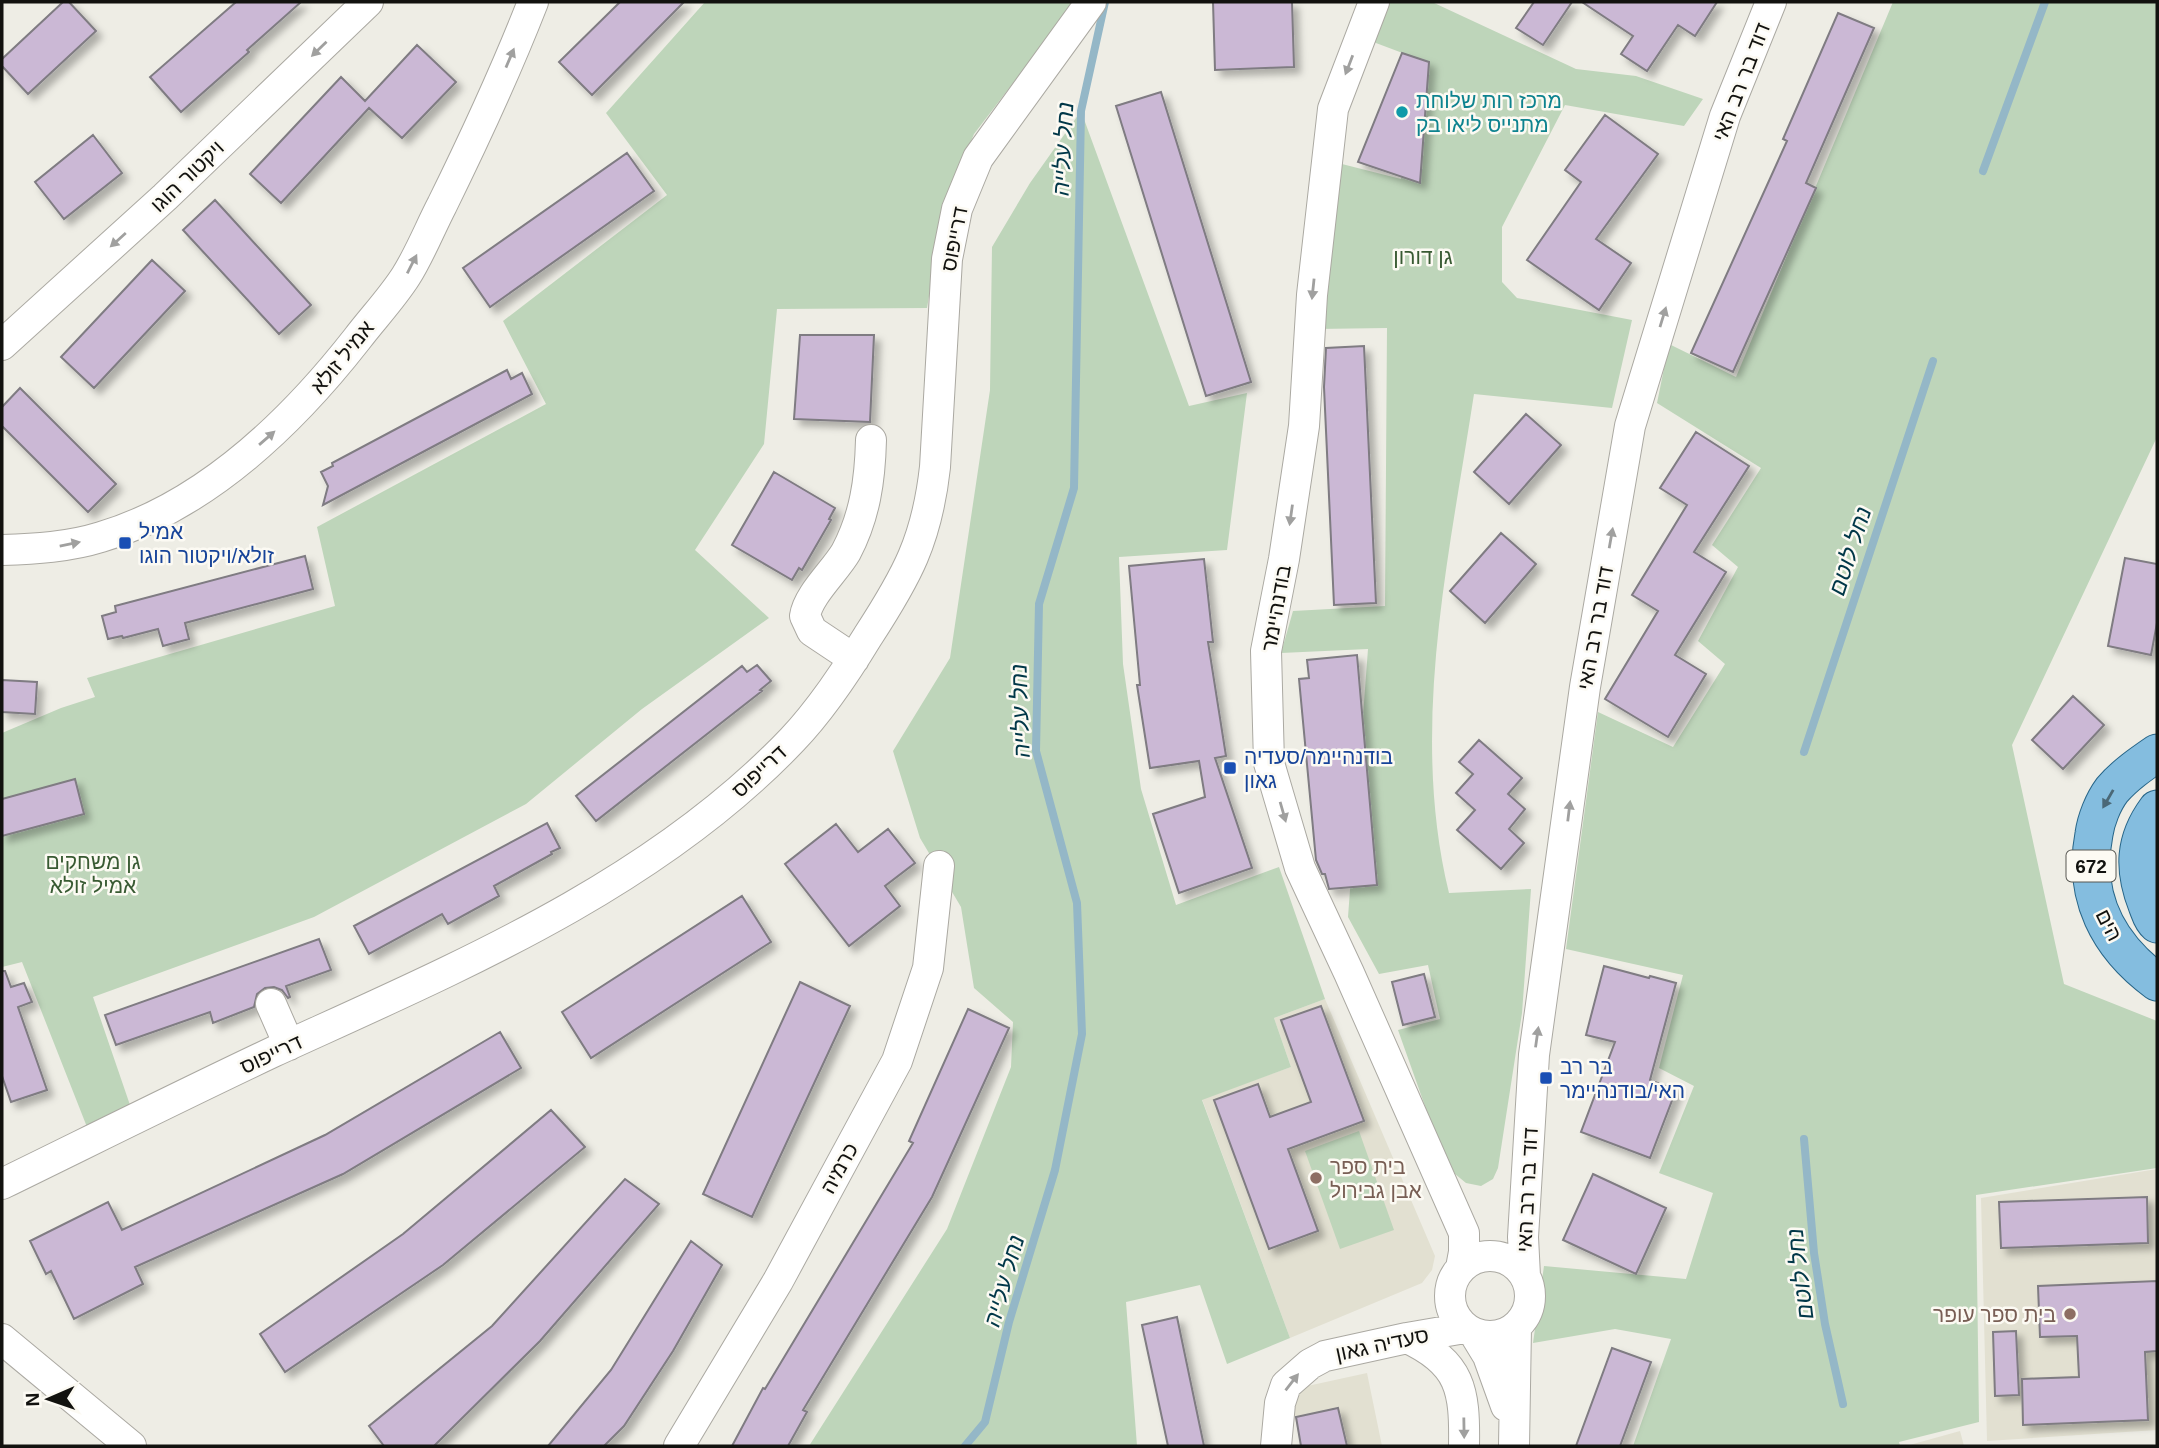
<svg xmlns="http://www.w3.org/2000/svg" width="2159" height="1448" font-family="Arial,'Noto Sans Hebrew',sans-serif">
<defs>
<filter id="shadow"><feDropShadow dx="6" dy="6" stdDeviation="3.5" flood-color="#0004"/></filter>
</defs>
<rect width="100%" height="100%" fill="#eeede5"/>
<path fill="#e2e0d1" d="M 1325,999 L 1435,1256 L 1432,1270 L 1422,1283 L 1290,1338 L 1202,1099 L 1291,1067 L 1274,1018 Z
M 2157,1169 L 2157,1430 L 1987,1441 L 1981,1198 Z
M 1367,1373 L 1382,1446 L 1301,1446 L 1289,1390 Z
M 1960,1431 L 1964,1446 L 1906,1446 Z"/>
<path fill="#bed5ba" d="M 705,2 L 1075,2 L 974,134 L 945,202 L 927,308 L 777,309 L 764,444 L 695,550 L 769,618 L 642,709 L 526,804 L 314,917 L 93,997 L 130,1105 L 87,1127 L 22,962 L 2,967 L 2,733 L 61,708 L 95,697 L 87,678 L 335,606 L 317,527 L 546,404 L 503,321 L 667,195 L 606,113 Z
M 1383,2 L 1432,2 L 1576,69 L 1636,76 L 1703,99 L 1684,126 L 1565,105 L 1502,227 L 1502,282 L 1517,298 L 1632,320 L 1612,408 L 1474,394 C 1449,558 1409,729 1449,893 L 1531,889 L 1522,1013 L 1498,1168 L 1493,1179 L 1481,1186 L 1466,1183 L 1455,1174 L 1431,1123 L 1398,1030 L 1440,1019 L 1428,965 L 1379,974 L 1348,917 L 1368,649 L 1281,653 L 1293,611 L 1385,606 L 1387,328 L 1317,329 L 1334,162 L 1401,179 L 1429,63 L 1368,40 Z
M 1893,2 L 2157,2 L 2157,437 L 2012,745 L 2064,984 L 2157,1021 L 2157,1168 L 1976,1195 L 1979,1422 L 1899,1442 L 1900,1446 L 1633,1446 L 1671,1339 L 1615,1329 L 1533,1343 L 1544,1266 L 1686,1279 L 1713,1193 L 1659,1173 L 1694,1086 L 1659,1068 L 1683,975 L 1566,949 L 1598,712 L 1673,747 L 1725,664 L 1698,641 L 1738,567 L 1712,545 L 1761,468 L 1657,403 L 1669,344 L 1736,377 Z
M 1081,111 L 1189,406 L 1247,393 L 1227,550 L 1119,557 L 1123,664 L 1141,789 L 1176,905 L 1279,867 L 1325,999 L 1274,1018 L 1291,1067 L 1202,1100 L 1290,1338 L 1227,1364 L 1200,1285 L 1126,1302 L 1137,1446 L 809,1446 L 947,1229 L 1011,1067 L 1013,1022 L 974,988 L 961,907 L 920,838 L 893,751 L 950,658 L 990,390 L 992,247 L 1030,183 Z
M 1359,1131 L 1394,1230 L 1340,1249 L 1305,1151 Z"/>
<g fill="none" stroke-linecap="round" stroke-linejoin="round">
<path stroke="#94b7c7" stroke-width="8" d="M 1983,171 L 2045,2
M 1804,752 L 1933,361
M 1804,1139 L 1814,1253 L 1825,1324 L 1843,1404
M 965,1446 L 985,1422 L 1009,1322 L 1055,1170 L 1082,1034 L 1077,903 L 1036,751 L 1039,604 L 1074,488 L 1081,111 L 1105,2"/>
</g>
<path fill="#cbb8d5" stroke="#7f7b82" stroke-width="2" filter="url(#shadow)" d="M 63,2 L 69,2 L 96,31 L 28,94 L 2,66 L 2,59 Z
M 236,2 L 301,2 L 247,50 L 249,52 L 181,112 L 150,77 Z
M 620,2 L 684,2 L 592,95 L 559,62 Z
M 1213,2 L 1292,2 L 1294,67 L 1215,70 Z
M 1534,2 L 1572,2 L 1543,45 L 1516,28 Z
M 1582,2 L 1717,2 L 1695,36 L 1678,25 L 1647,71 L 1621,54 L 1633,36 Z
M 1838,13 L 1874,28 L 1806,183 L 1816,188 L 1733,372 L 1691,353 L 1787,141 L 1783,139 Z
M 417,45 L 456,82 L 402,138 L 369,108 L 281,203 L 250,174 L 341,77 L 365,101 Z
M 1402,53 L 1429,62 L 1420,183 L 1358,162 Z
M 1161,92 L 1251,382 L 1206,396 L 1116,106 Z
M 1605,115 L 1658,154 L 1596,239 L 1631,263 L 1599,310 L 1527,260 L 1581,182 L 1565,170 Z
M 93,135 L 122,173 L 64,219 L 35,182 Z
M 627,153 L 654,191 L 490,307 L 463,268 Z
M 215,200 L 311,305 L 279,334 L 183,230 Z
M 152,260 L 185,291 L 94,388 L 61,357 Z
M 800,335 L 874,335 L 870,422 L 794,419 Z
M 1364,346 L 1376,603 L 1334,605 L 1324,387 L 1326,348 Z
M 507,370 L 511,379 L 522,373 L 532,394 L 323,505 L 328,486 L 321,472 L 333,466 L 332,463 Z
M 20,388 L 116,484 L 88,512 L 2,426 L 2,407 Z
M 1526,414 L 1561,445 L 1509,504 L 1474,472 Z
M 1696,432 L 1749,466 L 1694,552 L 1726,572 L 1675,655 L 1706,674 L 1668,737 L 1605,699 L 1658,611 L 1632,595 L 1687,505 L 1660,488 Z
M 774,472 L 835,508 L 829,519 L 831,520 L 802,570 L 799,568 L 792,580 L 732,545 Z
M 1501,533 L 1536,564 L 1485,623 L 1450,591 Z
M 305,556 L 313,589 L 185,623 L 189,639 L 163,646 L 158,629 L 123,638 L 122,636 L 108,639 L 102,616 L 116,612 L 115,606 Z
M 2125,558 L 2157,564 L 2157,623 L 2151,655 L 2108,646 Z
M 1204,559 L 1213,642 L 1208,642 L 1226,756 L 1215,758 L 1252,868 L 1179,893 L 1153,814 L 1205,797 L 1199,761 L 1150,768 L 1137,685 L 1140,685 L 1129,566 Z
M 1357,655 L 1377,885 L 1329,889 L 1325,874 L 1322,874 L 1316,860 L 1299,679 L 1309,678 L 1307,660 Z
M 757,665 L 771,681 L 760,690 L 762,691 L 596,821 L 576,796 L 742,666 L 747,672 Z
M 2,680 L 37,682 L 35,714 L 2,712 Z
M 2073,696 L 2104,725 L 2063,769 L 2032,740 Z
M 1479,740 L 1522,778 L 1508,794 L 1525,809 L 1509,829 L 1524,843 L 1501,869 L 1457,830 L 1475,810 L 1456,793 L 1473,774 L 1459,762 Z
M 75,779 L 84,814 L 2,836 L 2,799 Z
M 547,823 L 560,848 L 551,852 L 552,854 L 494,886 L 499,896 L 448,924 L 442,914 L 369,954 L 354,926 Z
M 836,824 L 858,852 L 888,829 L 915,863 L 885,886 L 900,906 L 849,946 L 785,864 Z
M 742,896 L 771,942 L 591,1058 L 562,1012 Z
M 319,939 L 331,970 L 286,986 L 290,997 L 288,998 L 282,990 L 274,987 L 265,988 L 257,994 L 254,1007 L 213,1023 L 210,1012 L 116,1045 L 105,1015 Z
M 1604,966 L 1649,978 L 1650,976 L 1676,983 L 1650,1080 L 1676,1090 L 1650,1158 L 1581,1132 L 1615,1042 L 1586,1035 Z
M 2,971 L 5,971 L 11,987 L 24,983 L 32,1002 L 18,1007 L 47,1090 L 11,1102 L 2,1076 Z
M 1424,974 L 1435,1017 L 1403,1025 L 1392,982 Z
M 800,982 L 850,1006 L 752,1217 L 703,1194 Z
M 1321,1006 L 1364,1121 L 1288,1149 L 1318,1231 L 1269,1249 L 1214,1100 L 1258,1084 L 1270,1117 L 1311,1102 L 1281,1020 Z
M 968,1009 L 1009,1028 L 932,1197 L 803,1410 L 807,1412 L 788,1446 L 732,1446 L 763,1388 L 765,1389 L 913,1143 L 909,1141 Z
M 500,1032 L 521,1068 L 343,1174 L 135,1267 L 143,1284 L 74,1319 L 51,1271 L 46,1274 L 30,1241 L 108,1202 L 122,1230 L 325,1135 Z
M 551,1110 L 585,1147 L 443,1265 L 285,1372 L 260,1334 L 403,1234 Z
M 1593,1174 L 1666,1208 L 1636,1274 L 1563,1240 Z
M 625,1179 L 659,1204 L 540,1341 L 434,1446 L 384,1446 L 369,1426 L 492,1326 Z
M 2147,1197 L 2148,1243 L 2001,1248 L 1999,1202 Z
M 691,1241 L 722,1265 L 673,1351 L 624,1426 L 604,1446 L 548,1446 L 611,1370 Z
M 2157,1281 L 2157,1351 L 2145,1352 L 2148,1420 L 2023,1425 L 2022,1379 L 2079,1377 L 2077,1336 L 2040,1337 L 2038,1286 Z
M 1177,1317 L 1204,1446 L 1168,1446 L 1142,1325 Z
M 2016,1331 L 2019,1395 L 1995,1396 L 1993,1332 Z
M 1612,1348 L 1651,1362 L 1620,1446 L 1576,1446 Z
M 1338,1408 L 1347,1446 L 1301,1446 L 1296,1417 Z"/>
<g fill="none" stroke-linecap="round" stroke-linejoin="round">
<g stroke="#aba9a2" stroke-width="32">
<path id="minor" d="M 1374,2 L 1333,109 L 1312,295 L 1304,426 L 1284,559 L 1266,651 L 1269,763 L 1300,868 L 1349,973 L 1464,1233 L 1464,1252 L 1461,1268
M 2,345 L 165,197 L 368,2
M 2,550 C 35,549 69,547 101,537 C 206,506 292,422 357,339 C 373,318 392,298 406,276 C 420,254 430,228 442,205 C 475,138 506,71 533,2
M 854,659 L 812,631 L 805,616 C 808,595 835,571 846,552 C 865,516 870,480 871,440
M 271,1004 L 289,1045
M 2,1184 C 92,1140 182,1095 273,1052 C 454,969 652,887 792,740 C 818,713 848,669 868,636 C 907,576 927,540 935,467 L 947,259 L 957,209 L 978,158 L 1091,2
M1450 1296a40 40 0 1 1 80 0a40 40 0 1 1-80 0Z
M 1525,1276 L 1523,1237 L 1534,1055 L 1585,687 L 1630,426 L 1725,116 L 1771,2
M 1474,1333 L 1488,1356 L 1506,1406
M 1407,1338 C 1461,1363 1465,1390 1464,1446
M 2,1339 L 131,1446
M 679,1446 L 778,1281 L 897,1061 L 928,968 L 939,866
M 1276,1446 L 1280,1403 L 1286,1385 L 1310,1364 L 1325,1356 L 1407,1338 L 1465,1328
M 1514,1446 L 1516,1327"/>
</g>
<g stroke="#276588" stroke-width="39">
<path id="major" d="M 2157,753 C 2141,764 2125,775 2112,790 C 2103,802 2096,820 2094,834 C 2082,896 2108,946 2157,982
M 2157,809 C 2134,840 2133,869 2147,905 C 2150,912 2151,919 2157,924"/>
</g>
<use href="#minor" stroke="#fff" stroke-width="30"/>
<use href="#major" stroke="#84bddf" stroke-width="37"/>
</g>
<defs><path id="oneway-solid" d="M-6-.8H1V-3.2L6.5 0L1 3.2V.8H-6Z" transform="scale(1.75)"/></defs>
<g fill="#a0a09f">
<use href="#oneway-solid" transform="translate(319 49) rotate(136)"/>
<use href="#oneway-solid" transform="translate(510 58) rotate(-67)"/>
<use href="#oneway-solid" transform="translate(1349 65) rotate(111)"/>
<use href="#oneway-solid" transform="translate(118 240) rotate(138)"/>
<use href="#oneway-solid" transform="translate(412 264) rotate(-63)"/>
<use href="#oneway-solid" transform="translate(1313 289) rotate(96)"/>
<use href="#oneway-solid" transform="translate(1663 317) rotate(-73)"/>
<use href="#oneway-solid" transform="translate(267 438) rotate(-41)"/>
<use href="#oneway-solid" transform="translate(1291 515) rotate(98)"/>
<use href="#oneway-solid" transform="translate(1611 538) rotate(-80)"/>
<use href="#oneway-solid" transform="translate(70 544) rotate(-11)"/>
<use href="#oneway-solid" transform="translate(1569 811) rotate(-83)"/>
<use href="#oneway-solid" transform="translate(1283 812) rotate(74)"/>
<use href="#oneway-solid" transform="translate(1537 1037) rotate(-82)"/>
<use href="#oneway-solid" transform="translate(1292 1382) rotate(-52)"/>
<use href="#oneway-solid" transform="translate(1464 1428) rotate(89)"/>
</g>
<use fill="#4b6877" href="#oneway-solid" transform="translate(2108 799) rotate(120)"/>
<circle fill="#0f9aa8" stroke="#fcfaf3" stroke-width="2.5" cx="1402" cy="112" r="7"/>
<g fill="#1a4fb4" stroke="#fcfaf3" stroke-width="2.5">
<rect x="118" y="536" width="14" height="14" rx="3.5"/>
<rect x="1223" y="761" width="14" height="14" rx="3.5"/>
<rect x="1539" y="1071" width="14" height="14" rx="3.5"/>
</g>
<g fill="#8d6e63" stroke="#fcfaf3" stroke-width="2.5">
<circle cx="1316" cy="1178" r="7"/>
<circle cx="2070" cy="1314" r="7"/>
</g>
<g text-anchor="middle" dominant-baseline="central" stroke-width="5" stroke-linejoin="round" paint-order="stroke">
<rect fill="#fcfaf3" stroke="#585853" stroke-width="2" x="2066.5" y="850.5" width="49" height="31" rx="5"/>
<g font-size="19" font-weight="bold" fill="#12120f">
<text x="2091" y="866">672</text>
</g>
<g font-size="21" fill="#12120f" stroke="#fcfaf3">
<text transform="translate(1741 82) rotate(-69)">דוד בר רב האי</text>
<text transform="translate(187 176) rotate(-44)">ויקטור הוגו</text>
<text transform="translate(954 239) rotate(-79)">דרייפוס</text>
<text transform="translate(342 357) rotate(-51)">אמיל זולא</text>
<text transform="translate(1276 608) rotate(-80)">בודנהיימר</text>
<text transform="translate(1595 628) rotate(-80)">דוד בר רב האי</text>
<text transform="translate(759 771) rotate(-43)">דרייפוס</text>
<text transform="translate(2109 925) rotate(63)">הים</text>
<text transform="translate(271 1054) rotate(-25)">דרייפוס</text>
<text transform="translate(839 1168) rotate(-61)">כרמיה</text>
<text transform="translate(1527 1190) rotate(-87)">דוד בר רב האי</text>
<text transform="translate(1382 1344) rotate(-12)">סעדיה גאון</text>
</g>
<g font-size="21" fill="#0d838f" stroke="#fcfaf3" text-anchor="start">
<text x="1416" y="100">מרכז רות שלוחת<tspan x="1416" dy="24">מתנייס ליאו בק</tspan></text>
</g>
<g font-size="21" fill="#385a32" stroke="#fcfaf3">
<text x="1423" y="256">גן דורון</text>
<text x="93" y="861">גן משחקים<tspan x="93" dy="24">אמיל זולא</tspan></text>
</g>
<g font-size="21" fill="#164399" stroke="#fcfaf3" text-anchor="start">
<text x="139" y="531">אמיל<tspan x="139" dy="24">זולא/ויקטור הוגו</tspan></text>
<text x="1244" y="756">בודנהיימר/סעדיה<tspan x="1244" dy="24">גאון</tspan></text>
<text x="1560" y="1066">בר רב<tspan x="1560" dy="24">האי/בודנהיימר</tspan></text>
</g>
<g font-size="21" fill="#785e54" stroke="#fcfaf3" text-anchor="start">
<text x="1330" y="1166">בית ספר<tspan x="1330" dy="24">אבן גבירול</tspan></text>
<text x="2056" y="1314" text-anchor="end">בית ספר עופר</text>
</g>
<g font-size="23" font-style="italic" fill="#003748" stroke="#fcfaf3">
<text transform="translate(1063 149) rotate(-87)">נחל עלייה</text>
<text transform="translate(1850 551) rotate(-72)">נחל לוטם</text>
<text transform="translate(1020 711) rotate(-92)">נחל עלייה</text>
<text transform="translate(1800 1274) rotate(-97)">נחל לוטם</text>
<text transform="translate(1004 1281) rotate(-74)">נחל עלייה</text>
</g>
</g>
<rect width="2159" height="1448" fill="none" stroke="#12120f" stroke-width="7"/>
<g transform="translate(49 1399) rotate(268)" stroke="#fcfaf3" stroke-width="5" paint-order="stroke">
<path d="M0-5L12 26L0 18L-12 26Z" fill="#12120f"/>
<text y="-10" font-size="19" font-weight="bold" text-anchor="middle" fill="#12120f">N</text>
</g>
</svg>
